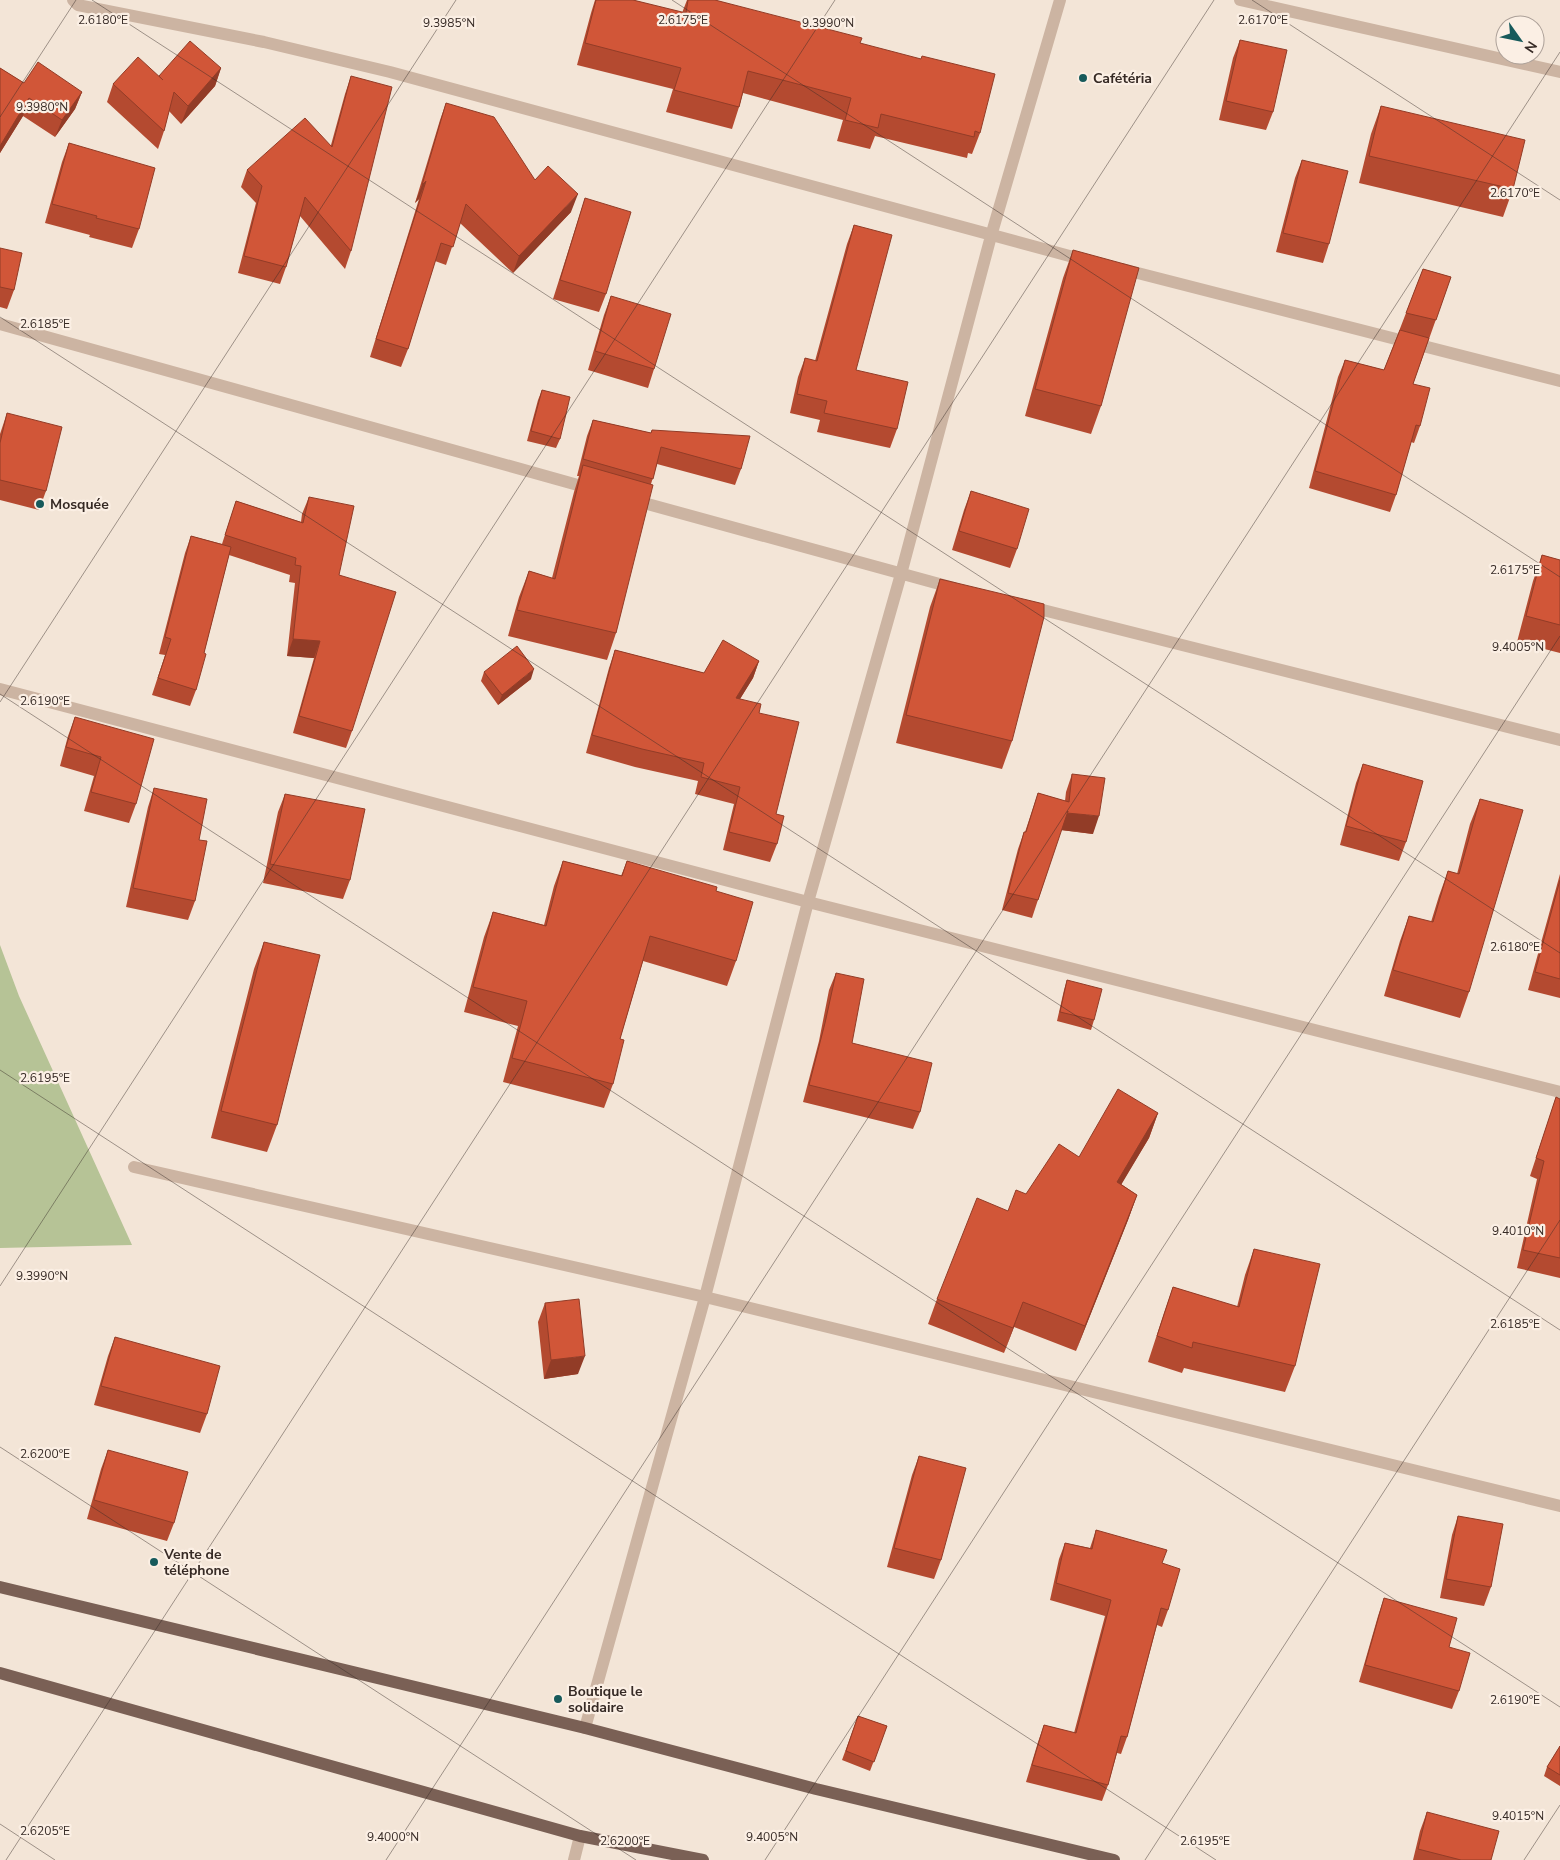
<svg xmlns="http://www.w3.org/2000/svg" width="1560" height="1860" font-family="'Nunito Sans',sans-serif">
<rect width="100%" height="100%" fill="#f3e5d7"/>
<path fill="#b6c396" d="M 0,945 L 19,996 L 132,1245 L 0,1248 Z"/>
<g fill="none" stroke-linecap="round" stroke-linejoin="round">
<path stroke="#ccb4a2" stroke-width="12" d="M 73,0 L 78,5 L 264,42 L 390,72 L 1088,261
M 1240,0 L 1560,72
M 1122,269 L 1560,381
M 0,324 L 592,489
M 633,500 L 954,588
M 1027,606 L 1560,740
M 0,689 L 808,902 L 1560,1092
M 134,1167 L 705,1297 L 1560,1506
M 585,1728 L 705,1297 L 808,902 L 901,574 L 991,236 L 1060,0
M 574,1860 L 580,1836"/>
<path stroke="#7a6055" stroke-width="12" d="M 0,1587 L 585,1728 L 816,1789 L 1114,1860
M 0,1673 L 580,1836 L 703,1860"/>
</g>
<path fill="#b44a30" d="M 595,0 L 633,0 L 682,13 L 687,0 L 715,0 L 860,43 L 980,133 L 972,154 L 968,153 L 967,158 L 875,136 L 870,149 L 837,141 L 843,120 L 743,93 L 739,107 L 732,129 L 666,112 L 673,89 L 577,65 L 591,13 Z
M 1240,40 L 1273,112 L 1266,130 L 1219,120 L 1233,58 Z
M 0,68 L 24,83 L 82,92 L 75,109 L 55,137 L 23,116 L 0,153 Z
M 221,68 L 215,86 L 181,124 L 169,111 L 164,131 L 158,149 L 107,102 L 113,84 L 159,76 Z
M 351,76 L 351,251 L 345,269 L 300,216 L 286,267 L 280,284 L 238,273 L 256,203 L 241,187 L 247,170 L 331,145 L 345,94 Z
M 446,103 L 571,212 L 513,273 L 460,223 L 446,265 L 435,261 L 408,349 L 401,367 L 370,357 L 419,199 L 415,203 L 440,120 Z
M 1381,106 L 1513,189 L 1503,217 L 1359,183 L 1371,134 Z
M 69,143 L 139,229 L 132,248 L 89,237 L 90,235 L 45,223 L 62,162 Z
M 1302,160 L 1329,244 L 1323,263 L 1276,252 L 1295,178 Z
M 585,198 L 606,294 L 599,312 L 553,299 L 579,217 Z
M 854,225 L 856,370 L 897,429 L 890,448 L 817,432 L 820,420 L 790,413 L 798,377 L 805,358 L 815,361 L 847,244 Z
M 0,248 L 14,290 L 7,309 L 0,307 Z
M 1073,250 L 1101,406 L 1091,434 L 1025,416 L 1063,278 Z
M 1423,269 L 1451,277 L 1413,384 L 1420,426 L 1414,443 L 1411,442 L 1396,495 L 1390,512 L 1309,488 L 1338,377 L 1345,360 L 1384,370 Z
M 611,296 L 654,369 L 648,388 L 588,370 L 604,315 Z
M 542,390 L 560,439 L 556,448 L 527,441 L 538,400 Z
M 7,413 L 46,491 L 39,510 L 0,500 L 0,434 Z
M 593,420 L 651,433 L 652,430 L 741,469 L 735,485 L 657,464 L 651,484 L 616,633 L 607,660 L 508,636 L 519,597 L 529,571 L 552,578 L 574,492 L 579,476 L 577,476 L 587,436 Z
M 971,491 L 1017,549 L 1010,568 L 952,550 L 964,510 Z
M 309,497 L 339,575 L 352,731 L 346,748 L 293,733 L 314,658 L 287,656 L 295,583 L 289,582 L 290,575 L 229,555 L 204,653 L 196,690 L 190,706 L 152,695 L 165,655 L 159,654 L 185,553 L 191,536 L 222,544 L 236,501 L 301,522 L 302,514 Z
M 1542,555 L 1560,560 L 1560,653 L 1517,642 L 1533,581 Z
M 940,579 L 1012,741 L 1002,769 L 896,743 L 930,607 Z
M 615,650 L 704,673 L 759,661 L 753,678 L 740,699 L 759,713 L 776,814 L 777,844 L 770,862 L 723,850 L 734,804 L 695,794 L 698,781 L 635,767 L 586,753 L 609,668 Z
M 484,672 L 531,679 L 498,705 L 481,681 Z
M 75,717 L 136,804 L 129,823 L 84,811 L 94,776 L 60,766 L 68,736 Z
M 1363,764 L 1406,842 L 1399,861 L 1340,845 L 1356,783 Z
M 1072,774 L 1093,834 L 1061,830 L 1032,918 L 1002,910 L 1018,849 L 1024,832 L 1025,832 L 1038,793 L 1065,801 L 1066,792 Z
M 154,788 L 199,840 L 195,901 L 188,920 L 126,907 L 148,807 Z
M 285,794 L 350,880 L 343,899 L 263,883 L 278,812 Z
M 1480,799 L 1469,992 L 1460,1018 L 1384,996 L 1400,941 L 1409,916 L 1431,922 L 1439,896 L 1448,871 L 1457,874 L 1470,824 Z
M 563,861 L 621,876 L 627,861 L 716,891 L 736,961 L 727,986 L 643,961 L 620,1039 L 613,1084 L 604,1108 L 503,1082 L 518,1026 L 464,1012 L 484,937 L 493,912 L 544,925 L 554,886 Z
M 1560,874 L 1560,998 L 1528,990 Z
M 264,942 L 277,1125 L 267,1152 L 211,1138 L 254,969 Z
M 836,973 L 852,1043 L 920,1112 L 913,1129 L 803,1102 L 819,1041 L 829,990 Z
M 1067,980 L 1094,1020 L 1091,1030 L 1057,1021 L 1064,990 Z
M 1556,1097 L 1560,1099 L 1560,1278 L 1517,1268 L 1537,1179 L 1530,1176 Z
M 1158,1113 L 1149,1138 L 1121,1184 L 1137,1195 L 1128,1220 L 1076,1351 L 1014,1327 L 1004,1353 L 928,1324 L 937,1299 L 1008,1211 L 1026,1194 L 1079,1157 Z
M 1254,1249 L 1295,1366 L 1285,1392 L 1184,1368 L 1182,1373 L 1148,1362 L 1164,1313 L 1173,1287 L 1237,1307 L 1245,1275 Z
M 545,1303 L 578,1374 L 544,1379 L 538,1322 Z
M 115,1337 L 207,1414 L 200,1433 L 94,1405 L 108,1356 Z
M 108,1450 L 174,1523 L 167,1541 L 87,1519 L 101,1469 Z
M 919,1456 L 941,1560 L 934,1579 L 887,1567 L 912,1475 Z
M 1458,1516 L 1491,1587 L 1484,1606 L 1440,1598 L 1452,1535 Z
M 1096,1530 L 1162,1563 L 1168,1610 L 1162,1627 L 1157,1625 L 1127,1737 L 1121,1754 L 1117,1753 L 1108,1785 L 1102,1801 L 1026,1782 L 1038,1742 L 1044,1725 L 1074,1733 L 1105,1616 L 1050,1600 L 1059,1559 L 1065,1543 L 1090,1548 Z
M 1384,1598 L 1449,1647 L 1459,1691 L 1452,1709 L 1359,1682 L 1378,1616 Z
M 858,1716 L 887,1726 L 870,1771 L 842,1760 Z
M 1560,1746 L 1560,1786 L 1544,1776 L 1547,1767 Z
M 1427,1812 L 1491,1860 L 1413,1860 L 1420,1831 Z"/>
<path fill="#923c27" d="M 221,68 L 215,86 L 181,124 L 188,106 Z
M 82,92 L 75,109 L 55,137 L 62,120 Z
M 29,98 L 23,116 L 0,153 L 0,146 Z
M 426,181 L 419,199 L 415,203 L 422,185 Z
M 578,194 L 571,212 L 513,273 L 519,256 Z
M 293,639 L 320,641 L 314,658 L 287,656 Z
M 759,661 L 753,678 L 730,715 L 736,698 Z
M 534,669 L 531,679 L 498,705 L 502,695 Z
M 1067,813 L 1099,816 L 1093,834 L 1061,830 Z
M 1158,1113 L 1149,1138 L 1108,1207 L 1117,1182 Z
M 1137,1195 L 1128,1220 L 1076,1351 L 1085,1326 Z
M 1023,1302 L 1014,1327 L 1004,1353 L 1013,1328 Z
M 585,1356 L 578,1374 L 544,1379 L 551,1360 Z"/>
<path fill="#d15638" stroke="#923c27" d="M 596,0 L 633,0 L 686,13 L 688,0 L 715,0 L 862,38 L 860,43 L 921,59 L 922,56 L 995,74 L 980,133 L 975,131 L 974,137 L 881,114 L 878,128 L 845,120 L 851,98 L 748,71 L 739,107 L 674,90 L 681,68 L 585,43 Z
M 1240,40 L 1287,50 L 1273,112 L 1226,101 Z
M 190,41 L 221,68 L 188,106 L 174,92 L 164,131 L 113,84 L 138,57 L 163,80 L 159,76 Z
M 38,62 L 82,92 L 62,120 L 29,98 L 0,146 L 0,68 L 24,83 Z
M 351,76 L 392,87 L 351,251 L 305,197 L 286,267 L 244,256 L 262,186 L 247,170 L 305,118 L 332,147 Z
M 446,103 L 494,117 L 535,180 L 548,166 L 578,194 L 519,256 L 466,204 L 453,247 L 441,243 L 408,349 L 376,339 L 426,181 L 422,185 Z
M 1381,106 L 1525,140 L 1513,189 L 1369,156 Z
M 69,143 L 155,168 L 139,229 L 96,218 L 97,216 L 52,204 Z
M 1302,160 L 1348,171 L 1329,244 L 1283,233 Z
M 585,198 L 631,212 L 606,294 L 560,280 Z
M 854,225 L 892,235 L 856,370 L 908,382 L 897,429 L 824,413 L 827,401 L 797,394 L 805,358 L 817,361 Z
M 0,248 L 22,253 L 14,290 L 0,287 Z
M 1073,250 L 1139,268 L 1101,406 L 1035,389 Z
M 1423,269 L 1451,277 L 1436,320 L 1406,313 Z
M 611,296 L 671,314 L 654,369 L 595,351 Z
M 1400,330 L 1429,338 L 1413,384 L 1430,388 L 1420,426 L 1416,425 L 1396,495 L 1315,471 L 1345,360 L 1384,370 Z
M 542,390 L 570,397 L 560,439 L 531,431 Z
M 7,413 L 62,427 L 46,491 L 0,480 L 0,443 Z
M 593,420 L 651,433 L 652,430 L 750,436 L 741,469 L 661,447 L 653,479 L 583,459 Z
M 583,465 L 653,485 L 616,633 L 517,610 L 529,571 L 555,579 Z
M 971,491 L 1029,509 L 1017,549 L 959,531 Z
M 309,497 L 354,506 L 339,575 L 396,592 L 352,731 L 299,716 L 320,641 L 293,639 L 301,566 L 295,565 L 296,558 L 225,535 L 236,501 L 303,523 Z
M 191,536 L 231,547 L 204,653 L 206,654 L 196,690 L 158,678 L 171,639 L 165,637 Z
M 1542,555 L 1560,560 L 1560,625 L 1526,616 Z
M 940,579 L 1044,604 L 1044,617 L 1012,741 L 906,715 Z
M 723,640 L 759,661 L 736,698 L 761,704 L 759,713 L 799,722 L 776,814 L 784,816 L 777,844 L 729,832 L 740,787 L 701,777 L 704,763 L 642,749 L 592,735 L 615,650 L 704,673 Z
M 517,646 L 534,669 L 502,695 L 484,672 Z
M 75,717 L 154,739 L 136,804 L 91,792 L 101,757 L 66,747 Z
M 1363,764 L 1423,781 L 1406,842 L 1346,826 Z
M 1072,774 L 1105,778 L 1099,816 L 1067,813 L 1068,811 L 1038,900 L 1008,893 L 1024,832 L 1026,832 L 1038,793 L 1069,802 Z
M 154,788 L 207,799 L 199,840 L 207,841 L 195,901 L 133,888 Z
M 285,794 L 365,809 L 350,880 L 270,864 Z
M 1480,799 L 1523,810 L 1469,992 L 1393,970 L 1409,916 L 1433,922 L 1448,871 L 1459,874 Z
M 563,861 L 622,876 L 627,861 L 717,887 L 716,891 L 753,902 L 736,961 L 650,936 L 620,1039 L 624,1040 L 613,1084 L 512,1058 L 527,1001 L 473,987 L 493,912 L 546,926 Z
M 1560,880 L 1560,979 L 1535,972 Z
M 264,942 L 320,955 L 277,1125 L 221,1111 Z
M 836,973 L 864,979 L 852,1043 L 932,1063 L 920,1112 L 809,1085 L 825,1023 Z
M 1067,980 L 1102,989 L 1094,1020 L 1060,1012 Z
M 1118,1089 L 1158,1113 L 1117,1182 L 1137,1195 L 1085,1326 L 1023,1302 L 1013,1328 L 937,1299 L 977,1198 L 1008,1211 L 1016,1190 L 1026,1194 L 1059,1144 L 1079,1157 Z
M 1556,1097 L 1560,1099 L 1560,1258 L 1523,1250 L 1544,1161 L 1536,1158 Z
M 1254,1249 L 1320,1264 L 1295,1366 L 1193,1342 L 1192,1348 L 1157,1336 L 1173,1287 L 1239,1307 Z
M 579,1299 L 585,1356 L 551,1360 L 545,1303 Z
M 115,1337 L 220,1366 L 207,1414 L 101,1386 Z
M 108,1450 L 188,1472 L 174,1523 L 94,1500 Z
M 919,1456 L 966,1468 L 941,1560 L 894,1548 Z
M 1458,1516 L 1503,1524 L 1491,1587 L 1446,1579 Z
M 1096,1530 L 1167,1550 L 1162,1563 L 1180,1569 L 1168,1610 L 1161,1608 L 1127,1737 L 1121,1736 L 1108,1785 L 1032,1765 L 1044,1725 L 1076,1733 L 1111,1600 L 1056,1583 L 1065,1543 L 1092,1549 Z
M 1384,1598 L 1457,1618 L 1449,1647 L 1470,1653 L 1459,1691 L 1365,1665 Z
M 858,1716 L 887,1726 L 874,1762 L 846,1751 Z
M 1560,1746 L 1560,1775 L 1547,1767 Z
M 1427,1812 L 1499,1831 L 1491,1860 L 1461,1860 L 1418,1849 Z"/>
<path fill="none" stroke="#362a25" stroke-width="1" stroke-opacity="0.45" d="M 92,0 L 1560,953M 672,0 L 1560,577M 1252,0 L 1560,200M 0,117 L 76,0M 0,317 L 1560,1330M 0,694 L 1560,1707M 0,702 L 456,0M 0,1070 L 1216,1860M 0,1286 L 835,0M 0,1447 L 636,1860M 0,1824 L 55,1860M 6,1860 L 1214,0M 386,1860 L 1560,52M 765,1860 L 1560,636M 1145,1860 L 1560,1220M 1524,1860 L 1560,1805"/>
<g fill="#175a5b" stroke="#fbefe4" stroke-width="2">
<circle cx="1083" cy="78" r="5"/>
<circle cx="40" cy="504" r="5"/>
<circle cx="154" cy="1562" r="5"/>
<circle cx="558" cy="1699" r="5"/>
</g>
<g text-anchor="middle" dominant-baseline="central" stroke-width="4.5" stroke-linejoin="round" paint-order="stroke">
<g font-size="14" font-weight="bold" fill="#362a25" stroke="#fbefe4" text-anchor="start">
<text x="1093" y="78">Cafétéria</text>
<text x="50" y="504">Mosquée</text>
<text x="164" y="1554">Vente de<tspan x="164" dy="16">téléphone</tspan></text>
<text x="568" y="1691">Boutique le<tspan x="568" dy="16">solidaire</tspan></text>
</g>
</g>
<g font-size="12" text-anchor="middle" fill="#362a25" stroke="#fbefe4" stroke-width="4.5" stroke-linejoin="round" paint-order="stroke">
<text x="683" y="24">2.6175°E</text>
<text x="103" y="24">2.6180°E</text>
<text x="1263" y="24">2.6170°E</text>
<text x="828" y="27">9.3990°N</text>
<text x="449" y="27">9.3985°N</text>
<text x="42" y="111">9.3980°N</text>
<text x="1515" y="197">2.6170°E</text>
<text x="45" y="328">2.6185°E</text>
<text x="1515" y="574">2.6175°E</text>
<text x="1518" y="651">9.4005°N</text>
<text x="45" y="705">2.6190°E</text>
<text x="1515" y="951">2.6180°E</text>
<text x="45" y="1082">2.6195°E</text>
<text x="1518" y="1235">9.4010°N</text>
<text x="42" y="1280">9.3990°N</text>
<text x="1515" y="1328">2.6185°E</text>
<text x="45" y="1458">2.6200°E</text>
<text x="1515" y="1704">2.6190°E</text>
<text x="1518" y="1820">9.4015°N</text>
<text x="45" y="1835">2.6205°E</text>
<text x="393" y="1841">9.4000°N</text>
<text x="772" y="1841">9.4005°N</text>
<text x="625" y="1845">2.6200°E</text>
<text x="1205" y="1845">2.6195°E</text>
</g>
<g transform="translate(1520 40) rotate(123)"><circle r="24" fill="#fbefe4" stroke="#aca098"/>
<path d="M0-4L9 19L0 12L-9 19Z" fill="#175a5b"/>
<text y="-8" font-size="14" font-weight="bold" text-anchor="middle" fill="#362a25">N</text>
</g>
</svg>
